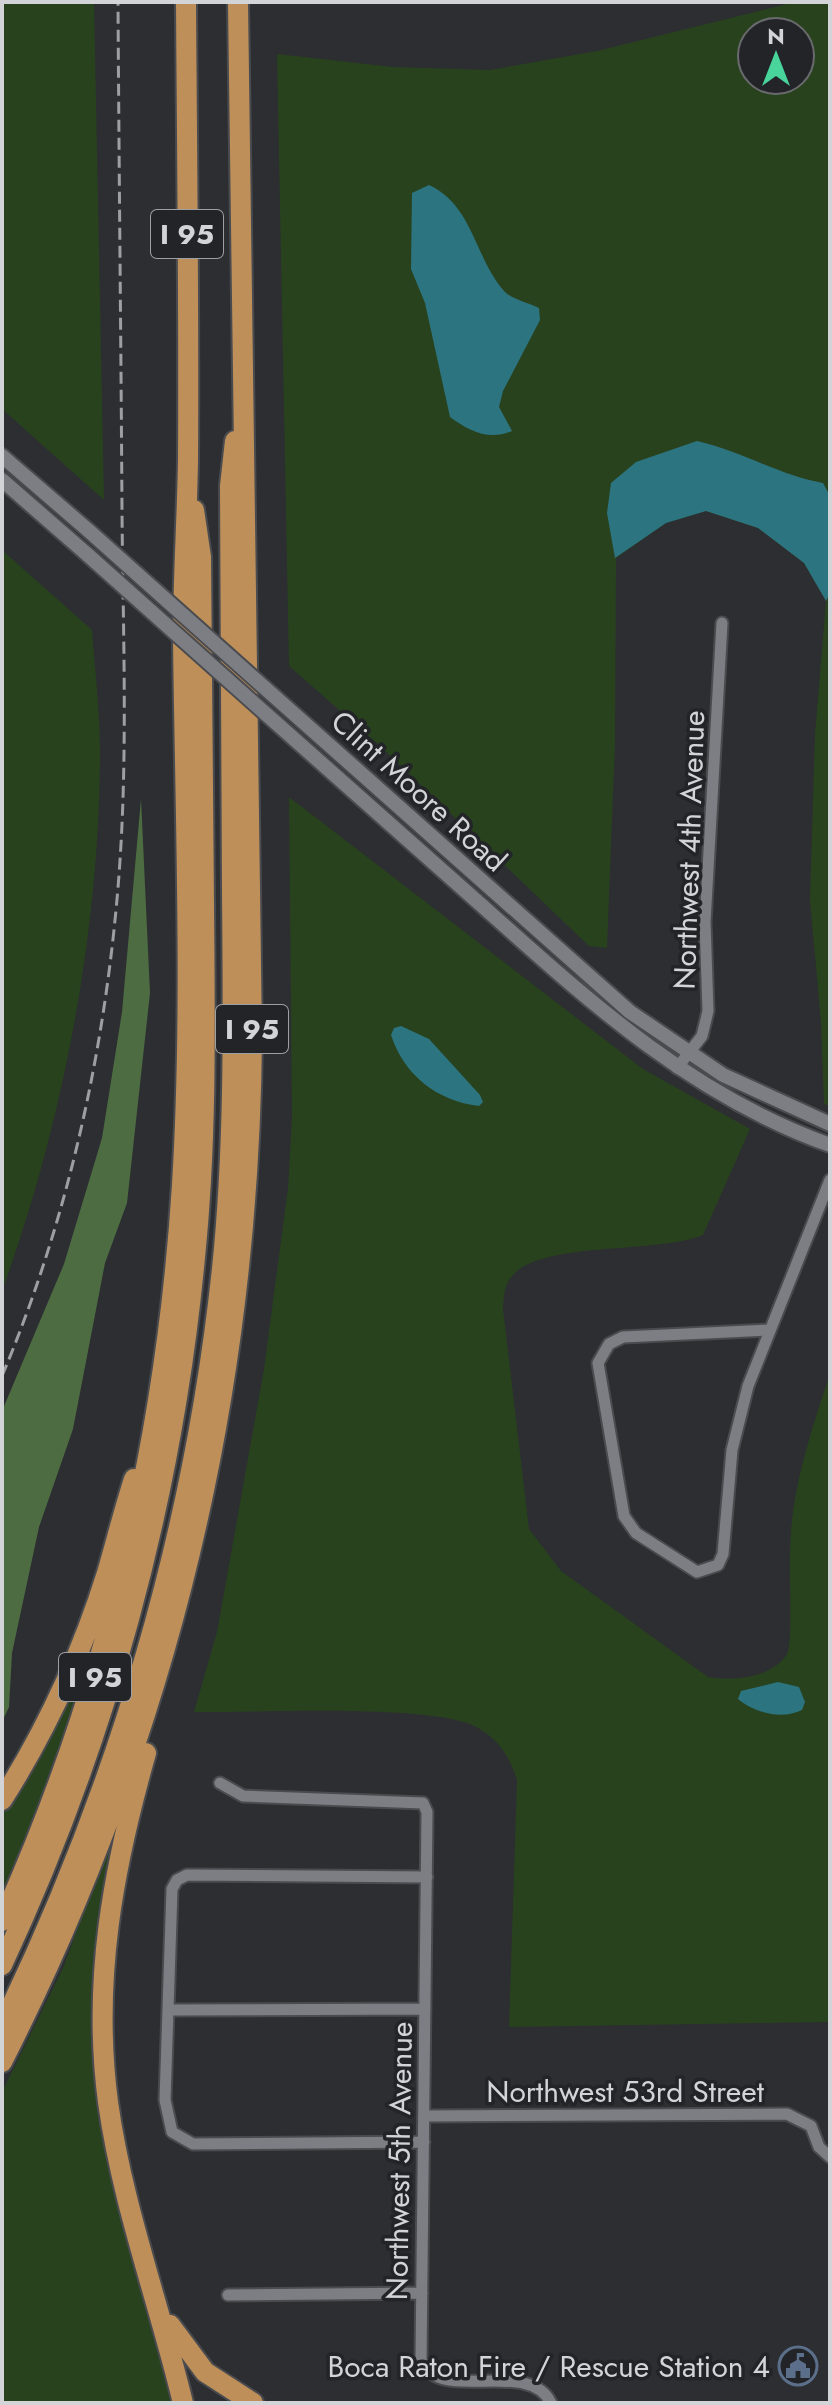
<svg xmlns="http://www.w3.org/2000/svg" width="832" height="2405" font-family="Jost,sans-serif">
<rect width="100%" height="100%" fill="#2c2e32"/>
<path fill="#29421e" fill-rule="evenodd" d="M 2,2 L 94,2 L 104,500 L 2,409 Z
M 795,2 L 830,2 L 830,1106 L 824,1104 L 821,1022 L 810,900 L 815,734 L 826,601 L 804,563 L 758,528 L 706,511 L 666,523 L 616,558 L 615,743 L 607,948 L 589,946 L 380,746 L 289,666 L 277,54 L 393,67 L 490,70 L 597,51 ZM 752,32 L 800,32 L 800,80 L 752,80 Z
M 2,550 L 92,630 C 95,671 100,712 100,752 C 100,929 63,1124 2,1291 Z
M 289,797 L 643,1069 L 750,1129 L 703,1235 C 657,1254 543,1241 513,1275 C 504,1285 504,1295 503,1309 L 529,1529 L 561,1571 L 708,1677 C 733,1681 771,1679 787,1654 C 793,1644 789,1571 790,1552 C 791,1488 811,1433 830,1373 L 830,2022 L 509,2027 L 517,1780 C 509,1756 500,1741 478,1728 C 437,1703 251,1713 194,1712 L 217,1632 L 264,1369 L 288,1188 L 292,1118 Z
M 85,1653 L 92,1655 L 54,1775 L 2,1904 L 2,1815 L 47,1740 Z
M 110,1841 L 117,1843 L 98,2038 L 180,2403 L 2,2403 L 2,2092 L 63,1968 Z"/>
<path fill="#4e6c42" d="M 141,799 L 150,993 L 127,1203 L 105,1263 L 73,1429 L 39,1527 L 12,1653 L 9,1707 L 2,1722 L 2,1411 L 64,1264 L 102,1138 L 122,1012 Z"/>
<path fill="#2d7481" d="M 429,185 C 474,206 474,258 505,292 C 512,299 529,303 539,308 L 540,320 L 503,391 L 499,407 L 512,431 C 489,441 469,431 450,417 L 425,303 L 411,269 L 412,193 Z
M 697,441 C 742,451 778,475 823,483 L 830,496 L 830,593 L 826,601 L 804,563 L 758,528 L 706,511 L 666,523 L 615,558 L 607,513 L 611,483 L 636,462 Z
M 401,1026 L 429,1039 L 480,1095 L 483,1102 L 479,1106 C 437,1101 404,1075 391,1035 L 394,1028 Z
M 778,1682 L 799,1687 L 805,1702 L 802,1710 C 782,1720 755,1713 738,1699 L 741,1691 Z"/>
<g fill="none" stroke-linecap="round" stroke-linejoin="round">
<g stroke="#4a4b4f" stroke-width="15">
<path id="minor" d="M 677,1068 L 702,1036 L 708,1011 L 705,922 L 722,623
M 769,1330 L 623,1337 L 609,1344 L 598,1363 L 624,1516 L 636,1533 L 697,1572 L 718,1565 L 723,1554 L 732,1450 L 748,1386 L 830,1180
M 220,1783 L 243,1796 L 423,1803 L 427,1812 L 421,2360 C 437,2405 529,2357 551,2403
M 169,2010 L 425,2009
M 424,2116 L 787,2114 L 811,2126 L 819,2147 L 830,2157
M 424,2142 L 193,2144 L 172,2132 L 165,2100 L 172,1889 L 177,1880 L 187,1875 L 427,1877
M 228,2295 L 422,2293"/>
</g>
<g stroke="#4a4b4f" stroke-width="18">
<path id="tertiary" d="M 2,456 L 89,531
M 2,480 L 89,556
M 275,697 L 630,1012 L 723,1075 L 830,1124
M 275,722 C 346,785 417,848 488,911 C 593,1005 695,1097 830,1145"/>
</g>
<g stroke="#4a4b4f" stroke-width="24">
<path id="motorway" d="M 146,1753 C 113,1869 92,1981 108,2102 C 122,2204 159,2303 183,2403
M 2,1800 C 47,1729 82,1653 107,1573 C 116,1542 124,1510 134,1479
M 2,1921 C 107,1688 166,1440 182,1185 C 193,1003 185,819 183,637 C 183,578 187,520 188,461 C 189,308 187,155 186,2
M 2,1965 C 106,1742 172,1502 195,1257 C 207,1140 205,1022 204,904 C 203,788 202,673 201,557 L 194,510
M 2,2026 C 118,1787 194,1533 222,1269 C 235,1143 233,1016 232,889 C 231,755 231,620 230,486 L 235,441
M 2,2062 C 166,1739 249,1400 252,1038 L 238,2
M 170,2325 L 205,2372 L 253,2403"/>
</g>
<use href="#minor" stroke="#7c7e84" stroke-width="11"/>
<use href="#tertiary" stroke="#7c7e84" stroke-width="14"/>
<use href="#motorway" stroke="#be8f59" stroke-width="20"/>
<path stroke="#9d9fa2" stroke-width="3" stroke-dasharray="12 6" stroke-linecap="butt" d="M 2,1376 C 69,1217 106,1046 119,875 C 128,754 123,632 122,512 C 121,342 119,172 118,2"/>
<g stroke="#4a4b4f" stroke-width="18" stroke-linecap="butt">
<path id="tertiary-bridge" d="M 89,531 L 275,697
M 89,556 L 275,722"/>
</g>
<use href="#tertiary-bridge" stroke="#7c7e84" stroke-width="14"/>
</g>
<defs>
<g id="civic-ring" transform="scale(2)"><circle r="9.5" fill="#222428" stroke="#5c6f8a" stroke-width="1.5"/><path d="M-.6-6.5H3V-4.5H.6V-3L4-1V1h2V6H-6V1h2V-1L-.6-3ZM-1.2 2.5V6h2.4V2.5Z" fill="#5c6f8a"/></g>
</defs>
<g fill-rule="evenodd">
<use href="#civic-ring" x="798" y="2366"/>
</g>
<g text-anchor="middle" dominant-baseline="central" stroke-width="7" stroke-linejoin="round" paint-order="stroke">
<g fill="#222428" stroke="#9e9fa2" stroke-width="2">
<rect x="151" y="210" width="72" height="48" rx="6"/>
<rect x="216" y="1005" width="72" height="48" rx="6"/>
<rect x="59" y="1653" width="72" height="48" rx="6"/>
</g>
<g font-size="28" font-weight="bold" fill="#d3d4d7">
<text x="187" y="234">I 95</text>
<text x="252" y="1029">I 95</text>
<text x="95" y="1677">I 95</text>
</g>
<g font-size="30" fill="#d3d4d7" stroke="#222428">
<text transform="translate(419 791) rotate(42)">Clint Moore Road</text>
<text transform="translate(689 850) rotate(-88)">Northwest 4th Avenue</text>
<text x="625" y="2091">Northwest 53rd Street</text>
<text transform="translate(399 2161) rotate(-89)">Northwest 5th Avenue</text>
</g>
<g font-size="30" fill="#d3d4d7" stroke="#222428" text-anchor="end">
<text x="770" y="2366">Boca Raton Fire / Rescue Station 4</text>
</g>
</g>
<rect width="832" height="2405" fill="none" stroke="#d3d4d7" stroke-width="8"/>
<g transform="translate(776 56)"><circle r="38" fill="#222428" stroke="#696a6e" stroke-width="2"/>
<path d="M0-6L14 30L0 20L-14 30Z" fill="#49d49c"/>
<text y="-12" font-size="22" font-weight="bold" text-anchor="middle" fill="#d3d4d7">N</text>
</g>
</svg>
